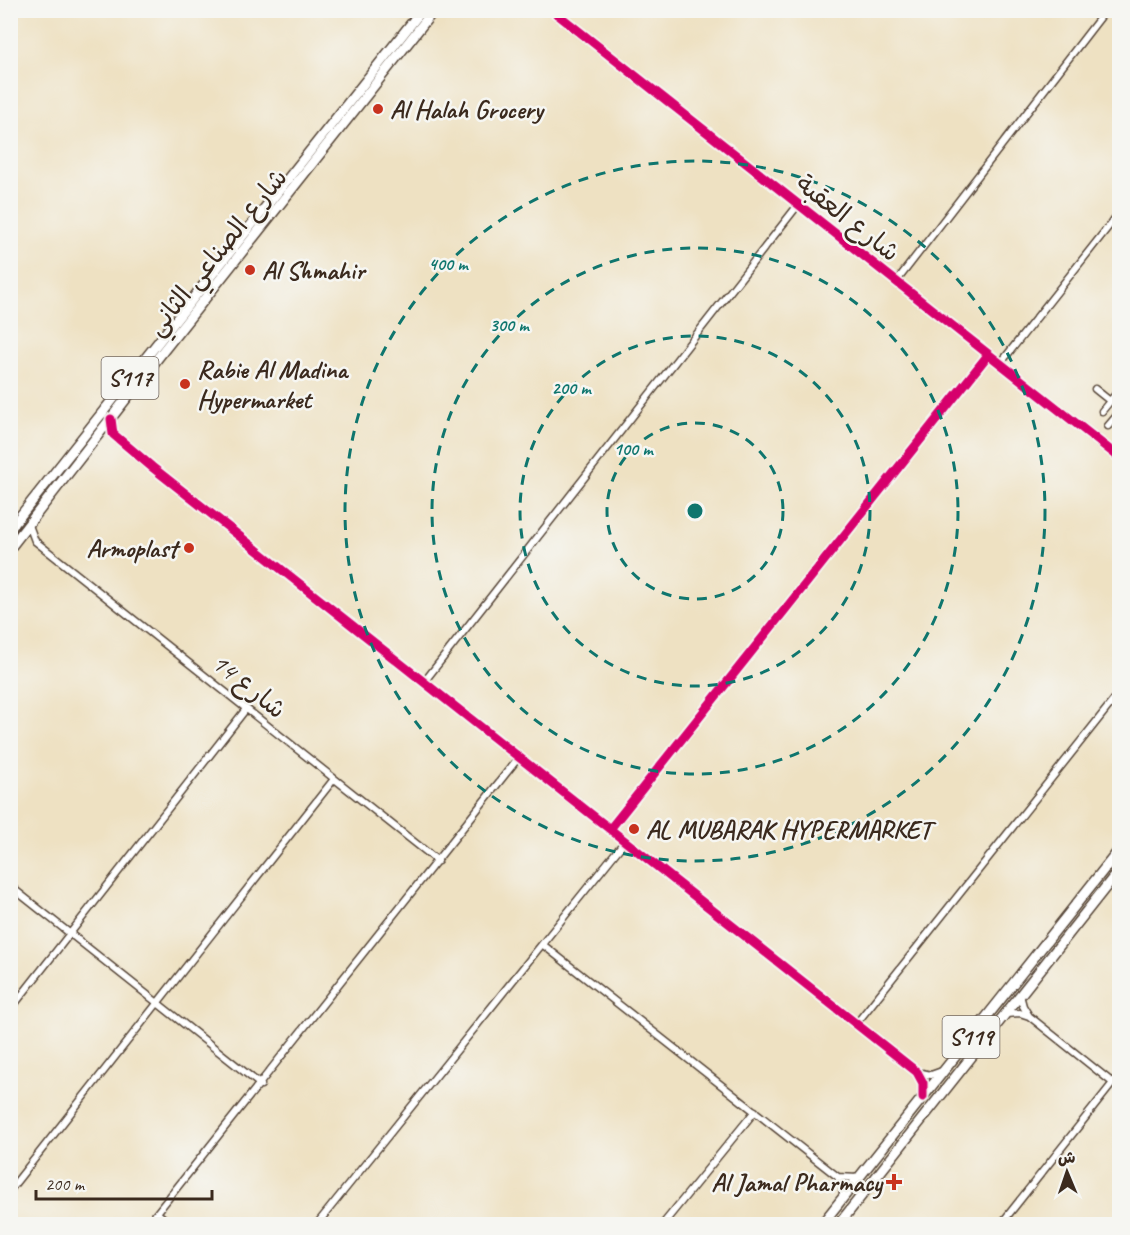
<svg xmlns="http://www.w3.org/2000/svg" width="1130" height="1235" font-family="Caveat,'Playpen Sans Arabic',sans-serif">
<rect width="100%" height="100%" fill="#f6f6f2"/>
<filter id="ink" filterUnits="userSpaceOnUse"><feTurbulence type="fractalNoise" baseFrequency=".0167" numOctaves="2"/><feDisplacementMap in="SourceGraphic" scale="12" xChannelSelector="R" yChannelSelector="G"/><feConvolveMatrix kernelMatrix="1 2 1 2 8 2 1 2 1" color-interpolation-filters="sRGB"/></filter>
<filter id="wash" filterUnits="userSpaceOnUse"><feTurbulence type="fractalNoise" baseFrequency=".008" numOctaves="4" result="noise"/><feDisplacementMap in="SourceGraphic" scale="24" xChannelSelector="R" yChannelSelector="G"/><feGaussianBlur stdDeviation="1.35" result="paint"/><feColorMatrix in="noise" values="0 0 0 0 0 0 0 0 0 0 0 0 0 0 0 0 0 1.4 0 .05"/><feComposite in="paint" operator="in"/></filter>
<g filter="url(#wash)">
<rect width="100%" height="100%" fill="#eee1c2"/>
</g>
<g filter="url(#ink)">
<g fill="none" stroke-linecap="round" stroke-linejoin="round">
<g stroke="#564537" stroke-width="9">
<path id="street" d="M 896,282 L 1106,10
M 1000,364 L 1120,212
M 1095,389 L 1110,401
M 1102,411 L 1120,389
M 110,419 L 113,434 L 152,467 L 917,1072 L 923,1083 L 924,1096
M 1108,426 L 1120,412
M 29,525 L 35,541 L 438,861
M 424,682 L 798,205
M 610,829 L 988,355
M 10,886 L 261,1085
M 542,944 L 838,1177 L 843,1188 L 843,1198
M 1020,995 L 1023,1006 L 1029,1016 L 1113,1083
M 10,1010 L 246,709
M 1005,1014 L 1020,1013 L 1029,1016
M 856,1024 L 1120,692
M 917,1072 L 931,1075 L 942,1071
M 838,1177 L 858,1178
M 10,1190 L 334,779
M 157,1213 L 171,1224
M 148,1224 L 519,757
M 317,1224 L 625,841
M 663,1224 L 755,1111
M 1001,1224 L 1120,1074"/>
</g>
<g stroke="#564537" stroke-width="11">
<path id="secondary" d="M 552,10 L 1120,458"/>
</g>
<g stroke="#564537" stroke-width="12">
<path id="primary" d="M 10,529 L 422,10
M 10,548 L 164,350 L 434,10
M 822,1224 L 1120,849
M 839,1224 L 1120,869"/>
</g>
<use href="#street" stroke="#fff" stroke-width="6"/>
<use href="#secondary" stroke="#fff" stroke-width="8"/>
<use href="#primary" stroke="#fff" stroke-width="9"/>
<g stroke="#f6f6f2" stroke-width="13">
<path id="cycleway" d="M 552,10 L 1120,458
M 111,419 L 113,434 L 152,467 L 917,1072 L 923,1083 L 923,1097
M 610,829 L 988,355"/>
</g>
<use href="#cycleway" stroke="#d6006c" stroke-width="9"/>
</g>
</g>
<g fill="none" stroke="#0f766e" stroke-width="3" stroke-dasharray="10 8">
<circle cx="695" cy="511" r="88"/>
<circle cx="695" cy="511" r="175"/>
<circle cx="695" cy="511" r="263"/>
<circle cx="695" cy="511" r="350"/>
</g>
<g fill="#c8321e" stroke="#f6f6f2" stroke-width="2">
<circle cx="378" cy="109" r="6"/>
<circle cx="250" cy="270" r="6"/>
<circle cx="185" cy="384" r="6"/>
<circle cx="189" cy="548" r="6"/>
<circle cx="634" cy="829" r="6"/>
<path d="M891 1173h6v6h6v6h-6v6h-6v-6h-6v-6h6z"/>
</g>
<g text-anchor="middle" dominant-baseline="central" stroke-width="5" stroke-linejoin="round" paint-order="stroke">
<g fill="#f6f6f2" stroke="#73675e" stroke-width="1.5">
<rect x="101.5" y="357" width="57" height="42" rx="4.5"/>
<rect x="942.5" y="1016" width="57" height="42" rx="4.5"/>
</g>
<g font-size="24" font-weight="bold" fill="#3b2a1e">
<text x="130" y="378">S117</text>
<text x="971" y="1037">S119</text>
</g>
<g font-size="26" font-weight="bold" fill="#3b2a1e" stroke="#f6f6f2" text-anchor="start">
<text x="390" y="109">Al Halah Grocery</text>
<text x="262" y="270">Al Shmahir</text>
<text x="197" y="369">Rabie Al Madina<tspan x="197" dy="30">Hypermarket</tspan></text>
<text x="177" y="548" text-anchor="end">Armoplast</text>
<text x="646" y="829">AL MUBARAK HYPERMARKET</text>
<text x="882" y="1182" text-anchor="end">Al Jamal Pharmacy</text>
</g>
<g font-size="26" fill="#3b2a1e" stroke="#f6f6f2">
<text transform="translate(848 218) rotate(38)">شارع العقبة</text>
<text transform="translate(217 252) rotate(-51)">شارع الصناعي الثاني</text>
<text transform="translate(249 686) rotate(39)">شارع 14</text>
</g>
</g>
<circle cx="695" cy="511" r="9" fill="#0f766e" stroke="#f6f6f2" stroke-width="3"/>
<g font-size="18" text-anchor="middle" font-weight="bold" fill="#0f766e" stroke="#f6f6f2" stroke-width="5" stroke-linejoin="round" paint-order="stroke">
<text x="448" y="270">400 m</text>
<text x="509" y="331">300 m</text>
<text x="571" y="394">200 m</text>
<text x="633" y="455">100 m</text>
</g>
<rect width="1130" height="1235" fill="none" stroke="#f6f6f2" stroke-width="36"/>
<g transform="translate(1067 1172) rotate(358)" stroke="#f6f6f2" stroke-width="4.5" paint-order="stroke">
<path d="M0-4.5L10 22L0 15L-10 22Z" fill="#3b2a1e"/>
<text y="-9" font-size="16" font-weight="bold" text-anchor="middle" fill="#3b2a1e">ش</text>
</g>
<path d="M36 1190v9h176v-9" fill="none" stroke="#3b2a1e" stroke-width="3"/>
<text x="45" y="1190" font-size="18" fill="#3b2a1e" stroke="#f6f6f2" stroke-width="4.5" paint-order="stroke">200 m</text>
</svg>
